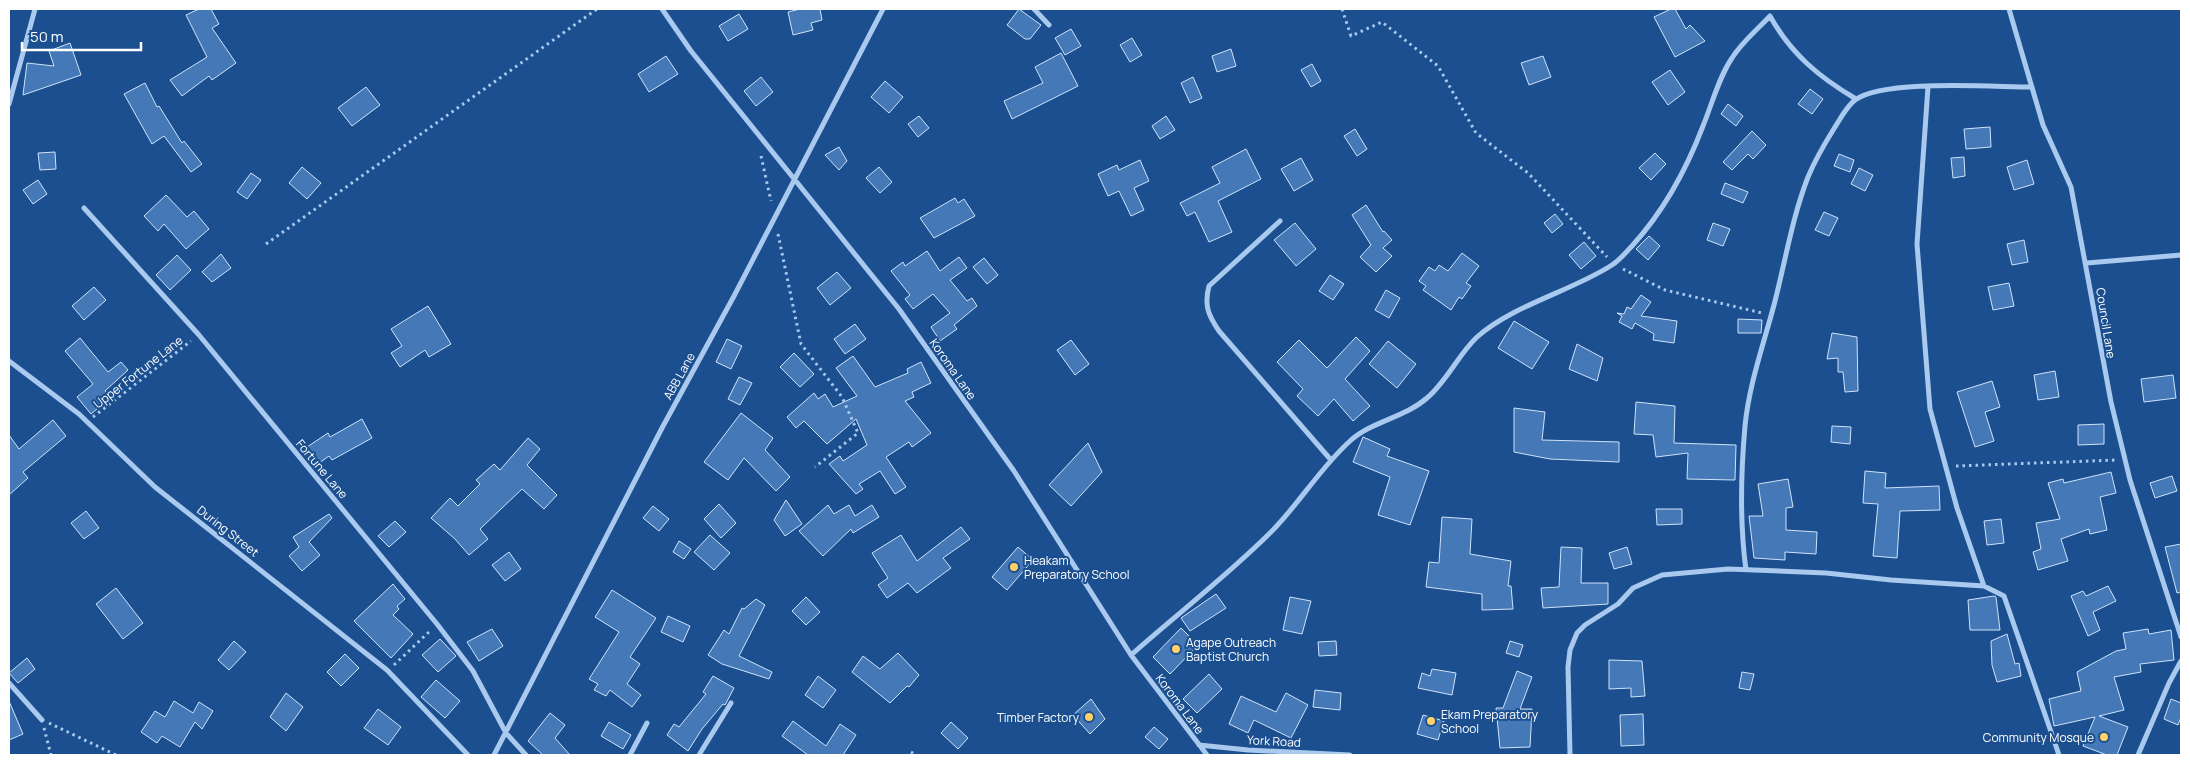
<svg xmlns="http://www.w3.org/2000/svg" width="2190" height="764" font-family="Manrope,sans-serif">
<rect width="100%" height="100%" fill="#1b4f8f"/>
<path fill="#4478b7" stroke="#cfe3fa" d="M 199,9 L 211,9 L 219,24 L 212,28 L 236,63 L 212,80 L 209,76 L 182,96 L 170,80 L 207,57 L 186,15 Z
M 800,9 L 820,9 L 822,20 L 811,23 L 813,30 L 793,35 L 788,12 Z
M 1019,9 L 1041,25 L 1030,39 L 1025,39 L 1007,25 Z
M 1671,9 L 1675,9 L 1686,29 L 1690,25 L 1705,41 L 1675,57 L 1654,17 Z
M 739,14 L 748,29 L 728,41 L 719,26 Z
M 1071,29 L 1081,46 L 1065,55 L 1055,38 Z
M 1132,38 L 1142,55 L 1130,62 L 1120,45 Z
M 70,43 L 81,75 L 23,95 L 27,63 L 54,66 L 49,51 Z
M 1231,49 L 1236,66 L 1217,72 L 1212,56 Z
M 1061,53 L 1078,86 L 1012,119 L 1004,101 L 1043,83 L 1035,67 Z
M 666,56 L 678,74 L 649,92 L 638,74 Z
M 1543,56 L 1551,77 L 1529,85 L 1521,63 Z
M 1312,64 L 1321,81 L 1311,87 L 1301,70 Z
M 1670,70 L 1685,92 L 1668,105 L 1652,82 Z
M 761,77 L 773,92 L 756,106 L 744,91 Z
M 1193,77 L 1202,98 L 1190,103 L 1181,83 Z
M 885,81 L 903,97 L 889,113 L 871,97 Z
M 145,83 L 157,107 L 159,106 L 182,143 L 184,141 L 202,164 L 191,172 L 164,136 L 152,144 L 124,94 Z
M 366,87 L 380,105 L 352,126 L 338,108 Z
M 1810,89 L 1823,99 L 1812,114 L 1798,104 Z
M 1728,104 L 1743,116 L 1736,126 L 1721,114 Z
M 919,116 L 929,128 L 918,137 L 908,124 Z
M 1166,116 L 1175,130 L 1160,139 L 1152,126 Z
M 1990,127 L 1991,147 L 1966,149 L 1964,129 Z
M 1355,129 L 1367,149 L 1357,156 L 1344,136 Z
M 1752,131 L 1766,145 L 1753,159 L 1748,154 L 1732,170 L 1723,162 Z
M 839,147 L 847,161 L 839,170 L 825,155 Z
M 1246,149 L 1261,179 L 1218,201 L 1232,232 L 1209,242 L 1195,212 L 1187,216 L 1180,203 L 1220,183 L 1212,167 Z
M 55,152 L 56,169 L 40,170 L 38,153 Z
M 1655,153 L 1666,164 L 1651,180 L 1639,168 Z
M 1839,154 L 1854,160 L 1850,172 L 1834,166 Z
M 1964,157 L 1965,176 L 1953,178 L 1951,158 Z
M 1301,158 L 1313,180 L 1294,191 L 1281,169 Z
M 1140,160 L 1149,181 L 1134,188 L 1144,210 L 1131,216 L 1119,191 L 1108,196 L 1098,174 L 1117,165 L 1119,170 Z
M 2027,160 L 2034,184 L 2014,190 L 2007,167 Z
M 302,167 L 321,183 L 307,199 L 289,183 Z
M 879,167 L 892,182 L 880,193 L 866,178 Z
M 1859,168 L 1873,175 L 1865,191 L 1851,184 Z
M 251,173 L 261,180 L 247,199 L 237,192 Z
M 38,180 L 47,194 L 33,204 L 23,190 Z
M 1725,183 L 1748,192 L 1743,203 L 1721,194 Z
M 166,195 L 187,217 L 194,211 L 209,229 L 186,249 L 164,224 L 158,231 L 144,216 Z
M 955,198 L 958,203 L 964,199 L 975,216 L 934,238 L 920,218 Z
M 1366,205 L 1383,232 L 1384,231 L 1392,240 L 1383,248 L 1392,256 L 1376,272 L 1360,257 L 1371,245 L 1352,215 Z
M 1824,212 L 1838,218 L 1829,236 L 1815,230 Z
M 1555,214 L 1563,224 L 1552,233 L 1544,223 Z
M 1295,223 L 1316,249 L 1296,266 L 1274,240 Z
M 1713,223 L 1730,229 L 1723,246 L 1707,240 Z
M 1649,236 L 1660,246 L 1648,260 L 1636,249 Z
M 2024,240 L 2028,262 L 2012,265 L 2007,244 Z
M 1584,242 L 1596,256 L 1581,269 L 1569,255 Z
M 927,251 L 940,271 L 959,257 L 967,268 L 950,280 L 967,301 L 972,298 L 977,306 L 954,325 L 957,329 L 940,341 L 931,327 L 950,313 L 933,294 L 913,309 L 905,299 L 910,295 L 891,271 L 903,262 L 905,266 Z
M 1462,253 L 1479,266 L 1466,283 L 1471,286 L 1462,299 L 1459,297 L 1451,310 L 1423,290 L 1426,286 L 1419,281 L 1429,267 L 1435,271 L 1439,265 L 1448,271 Z
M 221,254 L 231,268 L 212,282 L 202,272 Z
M 177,255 L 191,270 L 170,290 L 156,275 Z
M 984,258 L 998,275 L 987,284 L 973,267 Z
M 837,272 L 851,288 L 830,305 L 817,288 Z
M 1330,275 L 1344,284 L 1333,300 L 1319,291 Z
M 2009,283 L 2014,306 L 1993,310 L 1988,287 Z
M 94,287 L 106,300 L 84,320 L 72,306 Z
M 1386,290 L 1400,298 L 1389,318 L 1375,310 Z
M 1641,295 L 1651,302 L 1641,316 L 1677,321 L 1674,343 L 1653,340 L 1654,334 L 1635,323 L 1632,329 L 1619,322 L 1622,316 L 1617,313 L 1624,314 L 1627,307 L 1631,309 Z
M 428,306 L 451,344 L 429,357 L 425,350 L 400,367 L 391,353 L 402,346 L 391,329 Z
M 1738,319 L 1762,320 L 1761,333 L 1738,333 Z
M 1514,321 L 1549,342 L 1532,369 L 1498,348 Z
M 855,324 L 866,339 L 845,354 L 834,339 Z
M 1832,333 L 1857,337 L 1858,391 L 1845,392 L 1843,372 L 1838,372 L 1838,358 L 1827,359 Z
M 1356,337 L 1370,351 L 1345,379 L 1370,406 L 1353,421 L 1334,399 L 1318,416 L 1297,396 L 1303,389 L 1277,362 L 1299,340 L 1327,368 Z
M 80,338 L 108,372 L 121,362 L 128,370 L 105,391 L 110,398 L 91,414 L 77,397 L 93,384 L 65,351 Z
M 727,339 L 742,346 L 731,369 L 716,362 Z
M 1071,340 L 1089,364 L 1075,375 L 1057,350 Z
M 1388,341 L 1416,364 L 1397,388 L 1369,364 Z
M 1577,344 L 1603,358 L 1597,381 L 1569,369 Z
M 794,353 L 814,374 L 800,387 L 780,367 Z
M 853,356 L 875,387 L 908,373 L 907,369 L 921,362 L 931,383 L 912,392 L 914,397 L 905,401 L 931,433 L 912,447 L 909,442 L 886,457 L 906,487 L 895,494 L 880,471 L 859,484 L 863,489 L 856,494 L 829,464 L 840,456 L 843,461 L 867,445 L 856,419 L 827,444 L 804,421 L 796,428 L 787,417 L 814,393 L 818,399 L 825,394 L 833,407 L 857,396 L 836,368 Z
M 2055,371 L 2059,397 L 2038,400 L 2034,375 Z
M 2173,375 L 2176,398 L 2144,402 L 2141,379 Z
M 739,377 L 752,383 L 740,405 L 728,399 Z
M 1992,381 L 2000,407 L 1985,412 L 1994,441 L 1975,447 L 1957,392 Z
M 1636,402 L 1675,406 L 1674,443 L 1736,445 L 1735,480 L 1687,479 L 1688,453 L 1656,457 L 1653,435 L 1634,434 Z
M 1514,408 L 1545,412 L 1542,440 L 1619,442 L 1619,462 L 1550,459 L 1514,452 Z
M 741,413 L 773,438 L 765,450 L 790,477 L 776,491 L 744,458 L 728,480 L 704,462 Z
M 362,419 L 372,438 L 332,460 L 329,456 L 315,466 L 304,449 L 328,433 L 330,437 Z
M 53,420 L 66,436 L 23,472 L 28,478 L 9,495 L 9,435 L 19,449 Z
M 2104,424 L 2104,444 L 2078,445 L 2078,425 Z
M 1832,426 L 1851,427 L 1850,444 L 1831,442 Z
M 1363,437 L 1390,449 L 1387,456 L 1429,471 L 1410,525 L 1378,515 L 1390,477 L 1353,462 Z
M 528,438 L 540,449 L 527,465 L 557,495 L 544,509 L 522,489 L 480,529 L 488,539 L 469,555 L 455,539 L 431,518 L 450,498 L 458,506 L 480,484 L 476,480 L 494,464 L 500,470 Z
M 1088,443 L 1102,472 L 1071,506 L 1049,485 Z
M 1865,471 L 1886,473 L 1885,488 L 1939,486 L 1940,510 L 1900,511 L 1897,558 L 1873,556 L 1878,504 L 1863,503 Z
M 2111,472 L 2116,493 L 2100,497 L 2107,530 L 2090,534 L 2089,529 L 2061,539 L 2068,561 L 2038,570 L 2033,552 L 2041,549 L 2036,523 L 2060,519 L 2048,483 L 2063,479 L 2064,483 Z
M 2172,476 L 2177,491 L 2155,498 L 2150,483 Z
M 1788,479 L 1793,507 L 1786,508 L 1786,530 L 1817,532 L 1816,554 L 1785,552 L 1785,560 L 1754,558 L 1749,516 L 1763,516 L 1758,484 Z
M 786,500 L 802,524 L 785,536 L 774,520 Z
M 719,504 L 736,523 L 721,538 L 704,519 Z
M 828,505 L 834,514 L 849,505 L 855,516 L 872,505 L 879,517 L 853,533 L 851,529 L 823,556 L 799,531 Z
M 653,506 L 669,519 L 659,531 L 643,518 Z
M 1656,509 L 1682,509 L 1682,524 L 1657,525 Z
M 86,511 L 99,528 L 84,539 L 71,523 Z
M 329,514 L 332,518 L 309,542 L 320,555 L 302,571 L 289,556 L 299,547 L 293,537 Z
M 1442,517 L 1472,519 L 1470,554 L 1511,561 L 1508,586 L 1511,586 L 1513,609 L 1482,610 L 1482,594 L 1426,587 L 1429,562 L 1439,563 Z
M 2001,519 L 2004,543 L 1987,545 L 1984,521 Z
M 395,521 L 406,532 L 389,547 L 378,536 Z
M 961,527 L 970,539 L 943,558 L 951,568 L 917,593 L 908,583 L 887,598 L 878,585 L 888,578 L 872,553 L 901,535 L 917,561 Z
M 710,535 L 730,553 L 714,570 L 694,552 Z
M 679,541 L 691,549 L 684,559 L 673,552 Z
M 2181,544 L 2181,592 L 2177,593 L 2165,547 Z
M 1018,547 L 1033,560 L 1007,590 L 992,577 Z
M 1561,547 L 1582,548 L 1581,583 L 1608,583 L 1608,604 L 1543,608 L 1541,588 L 1559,587 Z
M 1627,547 L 1632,564 L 1614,569 L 1609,553 Z
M 509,552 L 521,569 L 505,581 L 492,565 Z
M 393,584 L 405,599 L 397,606 L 399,609 L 393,615 L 413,634 L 391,658 L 354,621 Z
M 2108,586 L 2116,601 L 2093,612 L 2100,630 L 2088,636 L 2071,596 L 2083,591 L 2086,596 Z
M 116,588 L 143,623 L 123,639 L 96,604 Z
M 612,590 L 656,618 L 630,657 L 640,664 L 627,684 L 641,695 L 632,707 L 610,690 L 606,696 L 594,690 L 598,684 L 589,679 L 619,632 L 595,617 Z
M 1216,594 L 1226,608 L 1190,631 L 1181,618 Z
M 1994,596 L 1996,597 L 2000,630 L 1970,630 L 1968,600 Z
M 806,597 L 820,612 L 806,625 L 792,611 Z
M 1290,597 L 1311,601 L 1302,634 L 1283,630 Z
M 756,599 L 765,605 L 739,656 L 772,672 L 769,679 L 722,664 L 708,655 L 724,630 L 729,634 L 742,608 L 744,609 Z
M 668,616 L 690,626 L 683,642 L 661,632 Z
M 1181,628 L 1198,645 L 1170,674 L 1153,657 Z
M 492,629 L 503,646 L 479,661 L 467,642 Z
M 2148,629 L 2149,634 L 2171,630 L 2174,660 L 2140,664 L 2141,672 L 2114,677 L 2124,710 L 2099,716 L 2128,727 L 2117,755 L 2107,755 L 2083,746 L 2095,717 L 2054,726 L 2049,699 L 2081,691 L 2077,672 L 2116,651 L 2126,649 L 2123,633 Z
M 2007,634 L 2015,664 L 2019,663 L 2021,676 L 1997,682 L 1992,665 L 1991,641 Z
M 440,639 L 456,656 L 438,672 L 422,655 Z
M 234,641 L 246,652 L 229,670 L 218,660 Z
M 1336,641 L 1337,655 L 1319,656 L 1318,642 Z
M 1510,641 L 1523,645 L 1519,657 L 1506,653 Z
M 898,653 L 919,675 L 909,687 L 907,686 L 890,703 L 852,672 L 863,656 L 880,669 Z
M 345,654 L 359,668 L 341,686 L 327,672 Z
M 27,658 L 35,669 L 18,683 L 9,673 Z
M 1609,660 L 1642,661 L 1645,696 L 1631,697 L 1631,688 L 1609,689 Z
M 1432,669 L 1456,673 L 1452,695 L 1418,688 L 1422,673 L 1430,676 Z
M 1517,671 L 1532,677 L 1520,709 L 1532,709 L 1530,747 L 1500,748 L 1496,708 L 1503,708 Z
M 1742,672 L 1754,674 L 1750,690 L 1739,688 Z
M 1209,674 L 1222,689 L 1197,713 L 1183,699 Z
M 713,676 L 734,688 L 725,705 L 723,704 L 702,729 L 688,751 L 667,735 L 674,724 L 679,727 L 706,694 L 703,692 Z
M 818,676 L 836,690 L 823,708 L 805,695 Z
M 436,680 L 460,701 L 445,718 L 421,697 Z
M 1315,690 L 1341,693 L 1340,710 L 1313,707 Z
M 286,693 L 303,707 L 286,731 L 270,717 Z
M 1286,693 L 1308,705 L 1291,738 L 1254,720 L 1248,733 L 1229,724 L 1241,696 L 1276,712 Z
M 1091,699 L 1105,719 L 1090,734 L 1073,715 Z
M 2171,699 L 2181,703 L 2181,717 L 2178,725 L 2164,719 Z
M 9,701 L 23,734 L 9,740 Z
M 174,701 L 193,713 L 199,702 L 213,711 L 202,729 L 195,722 L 180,747 L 162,736 L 157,743 L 141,732 L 155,711 L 165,717 Z
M 378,709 L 401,727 L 388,745 L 364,728 Z
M 550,713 L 565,725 L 555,738 L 570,755 L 543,755 L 528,741 Z
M 1643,714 L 1644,745 L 1621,746 L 1620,715 Z
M 1423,715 L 1444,721 L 1438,740 L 1417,734 Z
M 793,721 L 826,746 L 840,724 L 856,735 L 843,755 L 808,755 L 782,736 Z
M 609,722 L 631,735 L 623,749 L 601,736 Z
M 951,722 L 968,738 L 958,749 L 941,733 Z
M 1154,727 L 1168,739 L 1159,749 L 1145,737 Z"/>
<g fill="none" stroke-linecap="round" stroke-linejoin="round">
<path stroke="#a9c9ee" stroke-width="3" stroke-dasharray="2.5 4" stroke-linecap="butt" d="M 1342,9 L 1351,36 L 1382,22 L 1438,66 L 1476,133 L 1528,173 L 1607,257
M 761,156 L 771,201
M 778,234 L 801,344 L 842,397 L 858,433 L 815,467
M 266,244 L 597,9
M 1623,269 L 1665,290 L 1762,313
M 93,417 L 191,341
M 1956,466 L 2117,460
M 394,665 L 431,630
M 49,723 L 116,755
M 44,728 L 51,755
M 911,752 L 916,755"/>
<path stroke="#a9c9ee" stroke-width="5" d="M 662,9 L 691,51 L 899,309 L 1014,471 L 1131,655 L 1207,755
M 1034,9 L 1049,25
M 2009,9 L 2043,125 L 2071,187 L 2111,402 L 2130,480 L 2181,637
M 1928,87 L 1917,244 L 1930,409 L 1957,508 L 1984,586
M 9,104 L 35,9
M 84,208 L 199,335 L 437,624 L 473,671 L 506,733 L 526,755
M 1280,221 L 1209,286 C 1204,305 1208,315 1219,331 L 1331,460
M 2087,263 L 2181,255
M 9,361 L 79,414 L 155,487 L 387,670 L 468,755
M 1746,570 C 1740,526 1741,471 1745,426 C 1749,385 1763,346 1774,305 C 1785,263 1792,218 1808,177 C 1815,160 1825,143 1835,127 C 1841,118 1846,107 1855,100 C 1884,79 1992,87 2031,87
M 1131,655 C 1177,614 1227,576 1271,532 C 1299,504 1320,468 1350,441 C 1372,421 1404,418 1427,398 C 1447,381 1458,355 1477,337 C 1513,305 1572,291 1612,265 C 1620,260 1626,252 1632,246 C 1663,212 1687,168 1703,126 C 1712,104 1719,77 1732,58 C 1742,42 1757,30 1770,16 C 1791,54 1819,77 1856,99
M 9,683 L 42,720
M 1199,745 L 1248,750 L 1350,755
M 494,755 L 662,428 L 734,296 L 883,9
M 630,755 L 647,723
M 699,755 L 731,703
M 1570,755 L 1568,667 L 1570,650 L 1577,633 L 1585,625 L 1618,604 L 1633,588 L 1662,575 L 1728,569 L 1826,573 L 1891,580 L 1984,586 L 2004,596 L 2059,755
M 2138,755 L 2169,683 L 2181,661"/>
</g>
<g fill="#ffd166" stroke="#1b4f8f" stroke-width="2">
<circle cx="1014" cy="567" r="5"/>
<circle cx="1176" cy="649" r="5"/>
<circle cx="1089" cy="717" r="5"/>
<circle cx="1431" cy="721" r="5"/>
<circle cx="2104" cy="737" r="5"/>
</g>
<g text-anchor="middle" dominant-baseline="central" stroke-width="4" stroke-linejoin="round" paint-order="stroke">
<g font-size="12" fill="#fff" stroke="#1b4f8f">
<text transform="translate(2106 323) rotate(81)">Council Lane</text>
<text transform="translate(953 369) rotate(55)">Koroma Lane</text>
<text transform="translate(138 372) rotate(-38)">Upper Fortune Lane</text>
<text transform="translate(679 376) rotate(-61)">ABB Lane</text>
<text transform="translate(322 469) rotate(50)">Fortune Lane</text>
<text transform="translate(228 531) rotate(38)">During Street</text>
<text transform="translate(1180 704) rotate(53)">Koroma Lane</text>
<text transform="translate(1274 741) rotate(3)">York Road</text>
</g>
<g font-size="12" fill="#fff" stroke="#1b4f8f" text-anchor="start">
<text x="1024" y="560">Heakam<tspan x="1024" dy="14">Preparatory School</tspan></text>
<text x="1186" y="642">Agape Outreach<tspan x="1186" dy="14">Baptist Church</tspan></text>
<text x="1441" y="714">Ekam Preparatory<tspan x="1441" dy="14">School</tspan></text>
<text x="1079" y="717" text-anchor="end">Timber Factory</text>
<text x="2094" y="737" text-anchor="end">Community Mosque</text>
</g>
</g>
<rect width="2190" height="764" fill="none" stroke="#ffffff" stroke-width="20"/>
<path d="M22 42v8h119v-8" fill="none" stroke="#ffffff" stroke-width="2.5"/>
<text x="30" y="42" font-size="15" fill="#ffffff" stroke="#1b4f8f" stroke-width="4" paint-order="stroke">50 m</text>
</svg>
